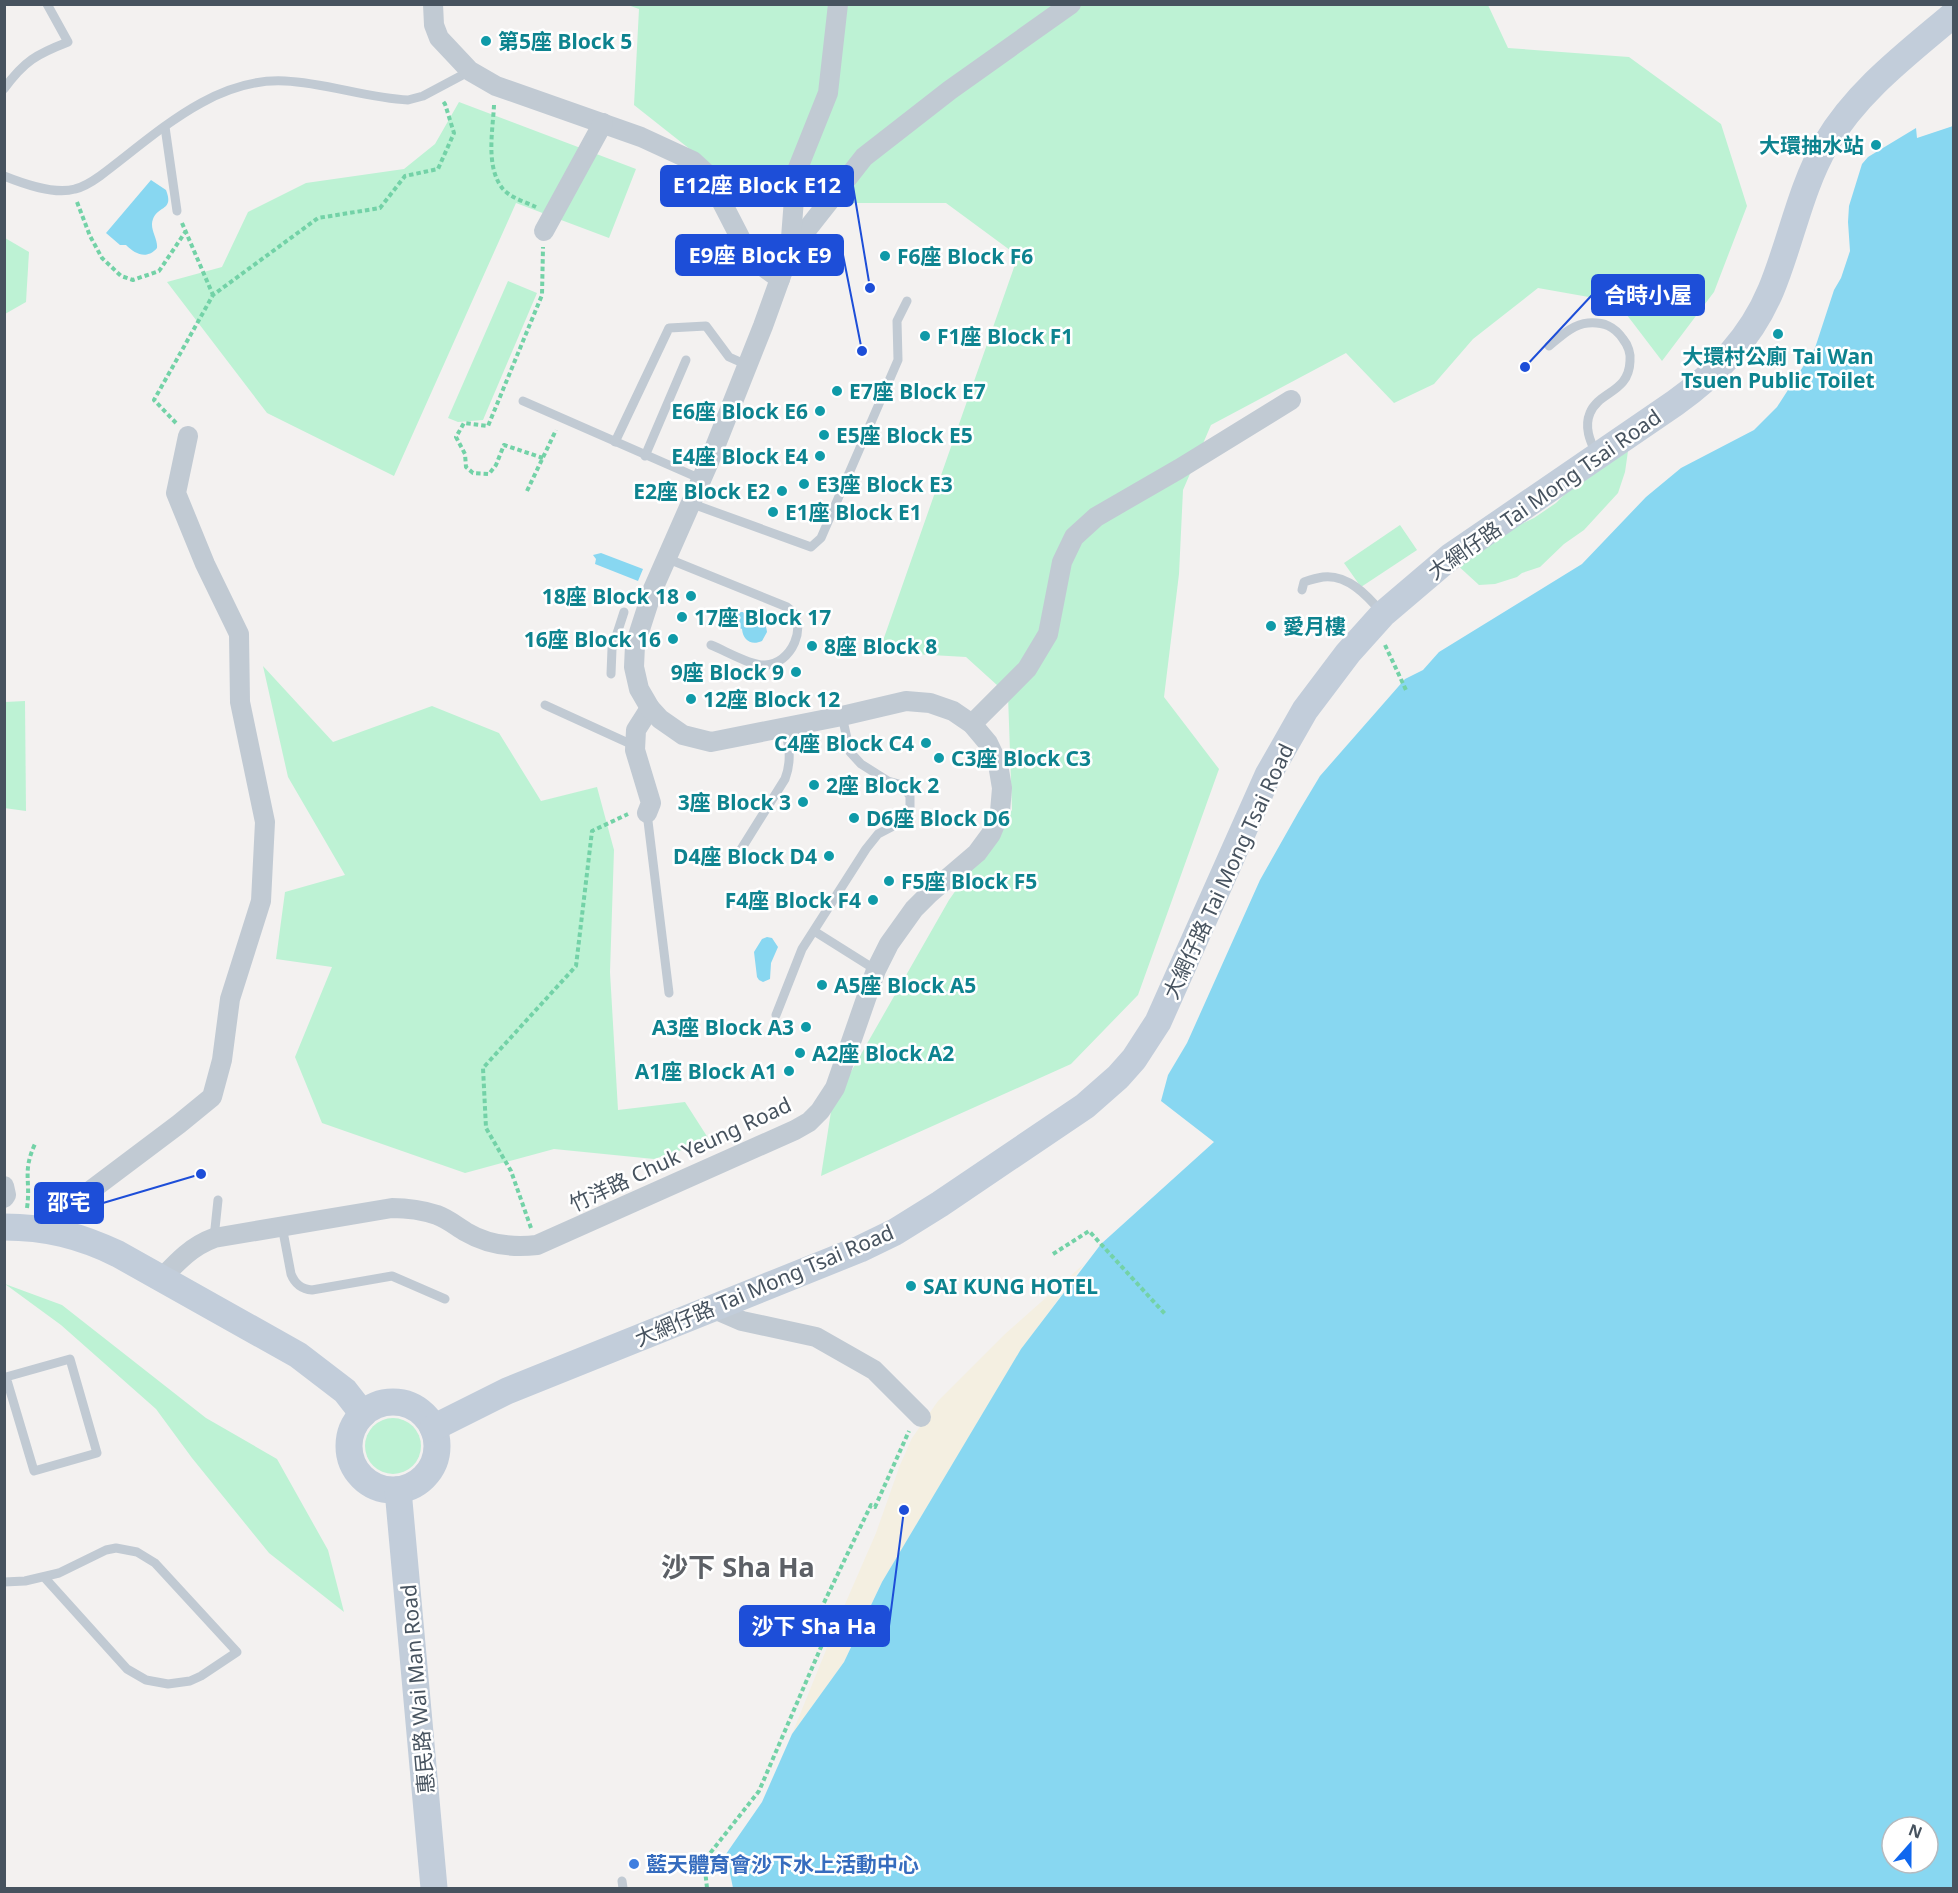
<svg xmlns="http://www.w3.org/2000/svg" width="1958" height="1893" font-family="'Noto Sans','Noto Sans TC',sans-serif">
	<style>
		.green { fill: #bdf2d4 }
		.sand { fill: #f4efe1 }
		.water { fill: #88d7f1; fill-rule: evenodd }
		.lines { fill: none; stroke-linecap: round; stroke-linejoin: round }
		.path { stroke: #73d2a7; stroke-width: 4; stroke-dasharray: 4.5 3; stroke-linecap: butt }
		.lane { stroke: #c1cad3; stroke-width: 9 }
		.street { stroke: #c1cad3; stroke-width: 20 }
		.secondary { stroke: #c2cdda; stroke-width: 27 }
		.culture-dot { fill: #0f9aa8; stroke: #fff; stroke-width: 2 }
		.shop-dot { fill: #3f7fe0; stroke: #fff; stroke-width: 2 }
		.labels { text-anchor: middle; dominant-baseline: central; stroke-width: 5; stroke-linejoin: round; paint-order: stroke }
		.culture-label { font-size: 21px; font-weight: bold; fill: #0d838f; stroke: #fff; text-anchor: start }
		.street-label { font-size: 21px; fill: #47535f; stroke: #fff }
		.shop-label { font-size: 21px; font-weight: bold; fill: #366cbe; stroke: #fff; text-anchor: start }
		.district-label { font-size: 27px; font-weight: bold; fill: #5c6066; stroke: #fff }
		.leader { fill: none; stroke: #1d4ed8; stroke-width: 2 }
		.callout-dot { fill: #1d4ed8; stroke: #fff; stroke-width: 2 }
		.callout { fill: #1d4ed8; stroke: #1d4ed8; stroke-width: 2 }
		.callout-label { font-size: 22px; text-anchor: middle; font-weight: bold; fill: #fff }
	</style>
	<rect width="100%" height="100%" fill="#f3f1f0"/>
	<g class="green">
		<polygon points="628,5 1488,5 1508,48 1629,57 1721,124 1747,206 1714,292 1662,361 1617,302 1538,288 1473,339 1434,384 1394,403 1346,353 1211,425 1183,490 1179,574 1164,697 1219,769 1138,995 1071,1064 821,1176 832,1105 949,900 1012,810 1008,695 966,657 879,652 1018,256 946,203 848,203 813,197 758,203 634,105 639,9"/>
		<polygon points="459,102 636,169 609,238 516,203 394,476 267,413 167,282 222,267 248,212 306,183 404,169 435,144"/>
		<polygon points="5,238 29,252 26,302 5,314"/>
		<polygon points="508,281 537,293 483,420 458,422 448,418"/>
		<polygon points="1628,451 1625,472 1618,493 1584,530 1564,544 1540,567 1522,573 1517,577 1495,584 1479,585 1455,563 1480,543 1534,518 1556,503 1585,474"/>
		<polygon points="1400,525 1417,550 1361,587 1344,563"/>
		<polygon points="263,666 333,742 432,706 499,733 541,801 597,787 614,850 610,972 618,1110 685,1102 710,1141 654,1159 554,1149 465,1173 322,1123 295,1057 332,967 276,959 285,892 345,875 288,777"/>
		<polygon points="25,701 26,811 4,808 5,702"/>
		<polygon points="5,1284 62,1305 206,1418 277,1459 328,1550 344,1612 269,1553 192,1458 156,1409 61,1325"/>
		<circle cx="393" cy="1446" r="28"/>
	</g>
	<polygon class="sand" points="1084,1264 1021,1350 882,1582 844,1662 792,1734 839,1618 876,1533 900,1465 912,1438 938,1401 1005,1334"/>
	<g class="water">
		<path d="M1953,120V1888H733L726,1854L762,1802L792,1734L844,1662L882,1582L1021,1349L1101,1244L1214,1142L1161,1101L1168,1075L1187,1043L1260,880L1299,811L1320,776L1405,679L1423,670L1439,652L1582,564L1646,497L1681,468L1754,430L1777,407L1815,348L1834,290L1841,278L1850,251L1848,222L1849,206L1862,164L1868,157L1916,128L1917,138L1953,126ZM1892,1827H1928V1863H1892Z"/>
		<path d="M151,180L166,190C174,211 159,205 153,219C149,229 158,238 157,248C147,260 135,254 126,245H120L106,233Z"/>
		<polygon points="601,553 643,569 638,581 595,564 596,559 593,555"/>
		<path d="M739,612H743L748,618C758,617 766,621 767,632L762,641C751,646 743,640 742,629L733,625L732,620L733,616Z"/>
		<polygon points="767,937 772,938 778,947 771,963 770,979 763,982 759,980 757,977 754,952 762,939"/>
	</g>
	<g class="lines">
		<g class="path">
			<path d="M494,105C493,130 485,167 503,189C511,198 525,202 536,207"/>
			<polyline points="77,202 90,236 102,258 121,276 133,280 159,271 186,231"/>
			<polyline points="182,223 213,295"/>
			<polyline points="176,423 154,400 213,295 318,218 380,208 405,176 438,169 454,133 445,104 442,100"/>
			<polyline points="543,458 504,445 496,465 489,474 473,473 466,467 465,454 456,437 464,423 488,426 542,295 543,247"/>
			<polyline points="527,491 556,430"/>
			<polyline points="1385,645 1406,690"/>
			<path d="M27,1208C31,1180 22,1172 35,1144"/>
			<polyline points="531,1228 511,1171 486,1128 483,1068 576,966 592,831 628,814"/>
			<polyline points="1053,1254 1089,1231 1166,1315"/>
			<polyline points="707,1888 704,1861 759,1791 834,1617 820,1611 871,1505 875,1507 909,1431"/>
		</g>
		<g class="lane">
			<path d="M4,89C24,61 37,54 68,42L47,4"/>
			<polyline points="165,127 177,211"/>
			<path d="M4,176C24,184 54,195 75,189C84,187 93,181 100,176C154,136 213,77 285,81C327,83 367,98 408,100L423,96L470,71"/>
			<path d="M1549,346C1560,337 1573,324 1588,323C1604,322 1614,326 1623,339C1628,345 1631,354 1630,361C1629,393 1599,391 1590,413C1584,427 1590,441 1596,453"/>
			<polyline points="523,401 701,479"/>
			<polyline points="615,442 669,328 706,326 729,357 747,365"/>
			<polyline points="645,456 686,360"/>
			<polyline points="690,503 811,547 821,538 898,360 897,321 907,301"/>
			<path d="M666,558L787,607C811,623 791,666 764,665C749,665 726,651 711,645"/>
			<path d="M1302,590L1304,582C1310,580 1316,578 1323,577C1347,574 1367,595 1381,612"/>
			<polyline points="611,674 612,649 624,612"/>
			<polyline points="545,705 635,746"/>
			<polyline points="647,813 669,993"/>
			<path d="M740,851L785,779C792,761 789,746 785,728"/>
			<polyline points="814,931 876,970"/>
			<polyline points="776,1015 802,949 866,849 878,834 901,822 906,817 910,811 910,796 902,785 888,781 861,764 850,752 842,716"/>
			<path d="M282,1226L291,1274C295,1284 301,1289 312,1290L392,1276L445,1299"/>
			<polyline points="214,1238 218,1200"/>
			<polyline points="4,1377 6,1377 70,1359 97,1453 34,1471 6,1377"/>
			<polyline points="4,1582 25,1581 59,1573 106,1550 116,1548 137,1552 155,1563 237,1652 201,1676 190,1681 168,1684 146,1680 127,1669 44,1577"/>
			<polyline points="622,1881 623,1888"/>
		</g>
		<g class="street">
			<polyline points="433,4 434,25 439,38 470,71 496,86 641,137 693,161 705,172 712,183 747,251 758,263 780,279"/>
			<polyline points="544,231 603,123"/>
			<polyline points="790,251 864,157 950,90 1071,4"/>
			<polyline points="972,724 1027,669 1048,634 1062,562 1074,537 1096,517 1179,469 1291,400"/>
			<polyline points="647,813 651,803 635,750 636,730 650,708"/>
			<polyline points="4,1186 6,1195 4,1198"/>
			<polyline points="50,1230 74,1203 179,1124 212,1097 222,1060 230,999 261,901 265,822 240,702 239,634 205,564 176,493 188,436"/>
			<path d="M162,1278C178,1261 192,1246 214,1238L392,1208C407,1208 422,1210 437,1215C448,1219 456,1226 466,1232C488,1245 511,1248 537,1245L795,1130L809,1122L820,1111L835,1088L876,970L889,944L914,909L929,894L977,853L991,834L1000,812L1002,788L998,764L988,743L972,724L953,711L930,703L906,701L842,716L711,742L683,735L660,719L650,708L639,689L634,667L635,645L653,589L709,462L763,326L790,251L796,173L828,93L838,4"/>
			<polyline points="712,1308 742,1321 816,1337 874,1370 921,1417"/>
		</g>
		<g class="secondary">
			<path d="M4,1227C46,1227 81,1236 118,1254L298,1355L345,1391L363,1414"/>
			<circle cx="393" cy="1446" r="44"/>
			<path d="M433,1428L507,1391L860,1249L895,1232L940,1204L1085,1106L1118,1077L1134,1059L1158,1022L1268,775L1305,710L1348,653L1383,614L1450,557L1675,403C1717,373 1751,338 1771,290C1791,242 1800,189 1826,144C1857,91 1908,53 1954,14"/>
			<polyline points="398,1490 434,1888"/>
		</g>
	</g>
	<g class="culture-dot">
		<circle cx="486" cy="41" r="6"/>
		<circle cx="1876" cy="145" r="6"/>
		<circle cx="885" cy="256" r="6"/>
		<circle cx="1778" cy="334" r="6"/>
		<circle cx="925" cy="336" r="6"/>
		<circle cx="837" cy="391" r="6"/>
		<circle cx="820" cy="411" r="6"/>
		<circle cx="824" cy="435" r="6"/>
		<circle cx="820" cy="456" r="6"/>
		<circle cx="804" cy="484" r="6"/>
		<circle cx="782" cy="491" r="6"/>
		<circle cx="773" cy="512" r="6"/>
		<circle cx="691" cy="596" r="6"/>
		<circle cx="682" cy="617" r="6"/>
		<circle cx="1271" cy="626" r="6"/>
		<circle cx="673" cy="639" r="6"/>
		<circle cx="812" cy="646" r="6"/>
		<circle cx="796" cy="672" r="6"/>
		<circle cx="691" cy="699" r="6"/>
		<circle cx="926" cy="743" r="6"/>
		<circle cx="939" cy="758" r="6"/>
		<circle cx="814" cy="785" r="6"/>
		<circle cx="803" cy="802" r="6"/>
		<circle cx="854" cy="818" r="6"/>
		<circle cx="829" cy="856" r="6"/>
		<circle cx="889" cy="881" r="6"/>
		<circle cx="873" cy="900" r="6"/>
		<circle cx="822" cy="985" r="6"/>
		<circle cx="806" cy="1027" r="6"/>
		<circle cx="800" cy="1053" r="6"/>
		<circle cx="789" cy="1071" r="6"/>
		<circle cx="911" cy="1286" r="6"/>
	</g>
	<circle class="shop-dot" cx="634" cy="1864" r="6"/>
	<g class="labels">
		<g class="culture-label">
			<text x="498" y="41">第5座 Block 5</text>
			<text x="1864" y="145" text-anchor="end">大環抽水站</text>
			<text x="897" y="256">F6座 Block F6</text>
			<text x="937" y="336">F1座 Block F1</text>
			<text x="1778" y="356" text-anchor="middle">大環村公廁 Tai Wan<tspan x="1778" dy="24">Tsuen Public Toilet</tspan></text>
			<text x="849" y="391">E7座 Block E7</text>
			<text x="808" y="411" text-anchor="end">E6座 Block E6</text>
			<text x="836" y="435">E5座 Block E5</text>
			<text x="808" y="456" text-anchor="end">E4座 Block E4</text>
			<text x="816" y="484">E3座 Block E3</text>
			<text x="770" y="491" text-anchor="end">E2座 Block E2</text>
			<text x="785" y="512">E1座 Block E1</text>
			<text x="679" y="596" text-anchor="end">18座 Block 18</text>
			<text x="694" y="617">17座 Block 17</text>
			<text x="1283" y="626">愛月樓</text>
			<text x="661" y="639" text-anchor="end">16座 Block 16</text>
			<text x="824" y="646">8座 Block 8</text>
			<text x="784" y="672" text-anchor="end">9座 Block 9</text>
			<text x="703" y="699">12座 Block 12</text>
			<text x="914" y="743" text-anchor="end">C4座 Block C4</text>
			<text x="951" y="758">C3座 Block C3</text>
			<text x="826" y="785">2座 Block 2</text>
			<text x="791" y="802" text-anchor="end">3座 Block 3</text>
			<text x="866" y="818">D6座 Block D6</text>
			<text x="817" y="856" text-anchor="end">D4座 Block D4</text>
			<text x="901" y="881">F5座 Block F5</text>
			<text x="861" y="900" text-anchor="end">F4座 Block F4</text>
			<text x="834" y="985">A5座 Block A5</text>
			<text x="794" y="1027" text-anchor="end">A3座 Block A3</text>
			<text x="812" y="1053">A2座 Block A2</text>
			<text x="777" y="1071" text-anchor="end">A1座 Block A1</text>
			<text x="923" y="1286">SAI KUNG HOTEL</text>
		</g>
		<g class="street-label">
			<text transform="translate(1544 494) rotate(-35)">大網仔路 Tai Mong Tsai Road</text>
			<text transform="translate(1228 871) rotate(-65)">大網仔路 Tai Mong Tsai Road</text>
			<text transform="translate(680 1154) rotate(-25)">竹洋路 Chuk Yeung Road</text>
			<text transform="translate(764 1285) rotate(-23)">大網仔路 Tai Mong Tsai Road</text>
			<text transform="translate(417 1689) rotate(-95)">惠民路 Wai Man Road</text>
		</g>
		<g class="shop-label">
			<text x="646" y="1864">藍天體育會沙下水上活動中心</text>
		</g>
		<g class="district-label">
			<text x="738" y="1566">沙下 Sha Ha</text>
		</g>
	</g>
	<path class="leader" d="M870 288L853 186M862 351L843 255M1525 367L1592 295M201 1174L103 1203M904 1510L889 1626"/>
	<g class="callout-dot">
		<circle cx="870" cy="288" r="6"/>
		<circle cx="862" cy="351" r="6"/>
		<circle cx="1525" cy="367" r="6"/>
		<circle cx="201" cy="1174" r="6"/>
		<circle cx="904" cy="1510" r="6"/>
	</g>
	<g class="callout">
		<rect x="661" y="166" width="192" height="40" rx="6"/>
		<rect x="676" y="235" width="167" height="40" rx="6"/>
		<rect x="1592" y="275" width="112" height="40" rx="6"/>
		<rect x="35" y="1183" width="68" height="40" rx="6"/>
		<rect x="740" y="1606" width="149" height="40" rx="6"/>
	</g>
	<g class="callout-label">
		<text x="757" y="193">E12座 Block E12</text>
		<text x="760" y="263">E9座 Block E9</text>
		<text x="1648" y="303">合時小屋</text>
		<text x="69" y="1210">邵宅</text>
		<text x="814" y="1634">沙下 Sha Ha</text>
	</g>
	<rect width="1958" height="1893" fill="none" stroke="#47535f" stroke-width="12"/>
	<g transform="translate(1910 1845) rotate(21)"><circle r="28" fill="#ffffff" stroke="#b5babf" stroke-width="1.5"/>
	<path d="M0-4.5L10 22L0 15L-10 22Z" fill="#0f67ef"/>
	<text y="-9" font-size="16" font-weight="bold" text-anchor="middle" fill="#47535f">N</text>
	</g>
</svg>
